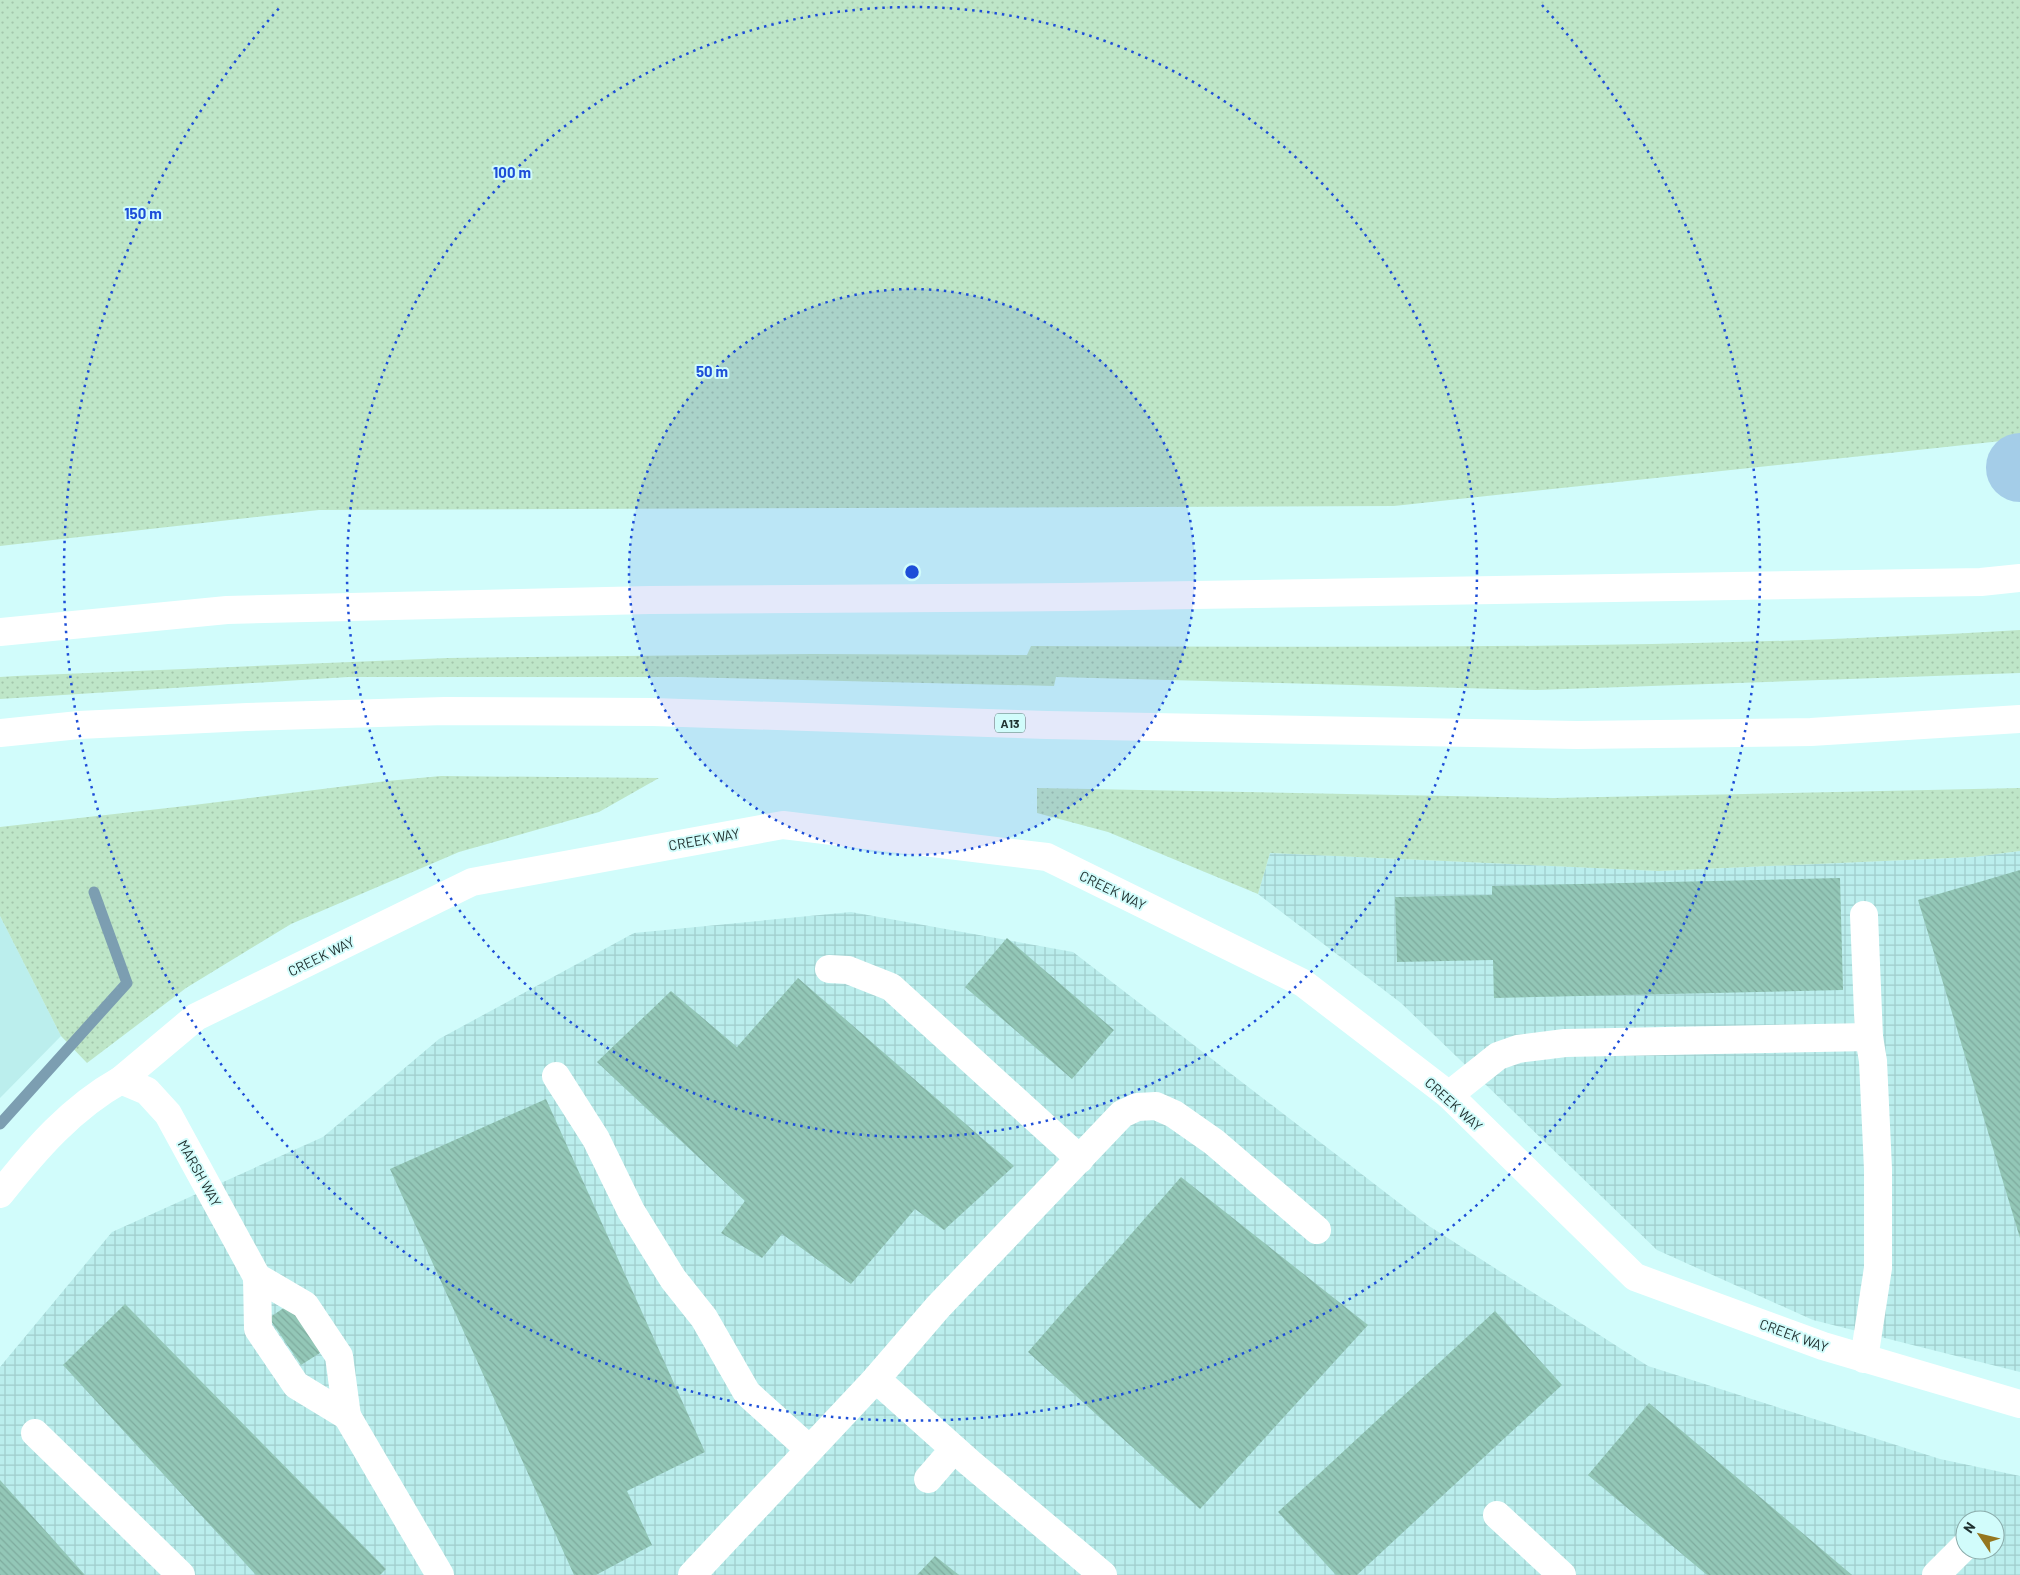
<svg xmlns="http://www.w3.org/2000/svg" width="2020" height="1575" font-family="Barlow,sans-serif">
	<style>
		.built { fill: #bbeeed }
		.industrial { fill: url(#industrial-grid); fill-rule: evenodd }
		.grass { fill: url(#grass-dots) }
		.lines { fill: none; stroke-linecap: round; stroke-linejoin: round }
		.stream { stroke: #7c9eb1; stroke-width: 11 }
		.river { stroke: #a4cde8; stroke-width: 68 }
		.building { fill: url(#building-back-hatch) }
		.minor { stroke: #fff; stroke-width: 28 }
		.highway { stroke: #fff; stroke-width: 28 }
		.ring { fill: none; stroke: #1d4ed8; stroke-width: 2.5; stroke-dasharray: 2.5 5 }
		.labels { text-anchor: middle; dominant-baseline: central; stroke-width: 4; stroke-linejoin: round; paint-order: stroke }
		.shield { fill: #d1fcfb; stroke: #556e6d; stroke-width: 1 }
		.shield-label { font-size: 12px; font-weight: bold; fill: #203130 }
		.street-label { font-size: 14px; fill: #203130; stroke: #d1fcfb }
		.centre { fill: #1d4ed8; stroke: #d1fcfb; stroke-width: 2.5 }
		.ring-label { font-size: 15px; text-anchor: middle; font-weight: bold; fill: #1d4ed8; stroke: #d1fcfb; stroke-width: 4; stroke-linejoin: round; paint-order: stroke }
	</style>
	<defs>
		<pattern id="industrial-grid" width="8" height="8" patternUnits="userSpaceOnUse" patternTransform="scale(1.25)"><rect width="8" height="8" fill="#bbeeed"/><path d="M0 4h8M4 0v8" fill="none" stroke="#a0cdcc"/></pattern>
		<pattern id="grass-dots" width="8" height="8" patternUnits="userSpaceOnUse" patternTransform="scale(1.25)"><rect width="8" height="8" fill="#bee6c8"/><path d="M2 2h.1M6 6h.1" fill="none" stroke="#a3c6ac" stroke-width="1.8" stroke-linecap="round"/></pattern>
		<pattern id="building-back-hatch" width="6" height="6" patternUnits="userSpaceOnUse" patternTransform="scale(1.25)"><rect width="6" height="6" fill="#93c7b7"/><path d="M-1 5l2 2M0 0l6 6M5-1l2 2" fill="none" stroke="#7eab9e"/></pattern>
	</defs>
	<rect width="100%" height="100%" fill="#d1fcfb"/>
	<polygon class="built" points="0,916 61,1036 0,1098"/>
	<g class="industrial">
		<polygon points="2020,851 2020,1372 1813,1320 1657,1250 1401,1003 1258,894 1270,853 1659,871 1973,857"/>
		<path d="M851,912L1073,952L1429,1226L1648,1366L1940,1459L2020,1476V1575H0V1367L112,1232L323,1137L439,1039L634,933ZM1965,1520H1995V1550H1965Z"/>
	</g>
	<g class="grass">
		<polygon points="0,0 2020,0 2020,439 1394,506 319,510 0,546"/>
		<path d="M2020,630V673L1537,690L1056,677L1054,686L681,677H348L0,699V677L16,676L448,658L812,654L1027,655L1031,646C1360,647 1691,650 2020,630Z"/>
		<polygon points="441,776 659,778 599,812 459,852 291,924 186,988 87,1063 61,1036 0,916 0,827 194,805 387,781"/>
		<polygon points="1037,788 1554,798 2020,788 2020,851 1973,857 1659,871 1270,853 1258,894 1108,832 1037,813"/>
	</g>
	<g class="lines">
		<polyline class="stream" points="0,1124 127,983 94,892"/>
		<polyline class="river" points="2020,467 2020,468"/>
	</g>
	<g class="building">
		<polygon points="2020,870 2020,1238 1918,900"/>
		<polygon points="1840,878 1843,990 1494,998 1493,960 1397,962 1395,897 1492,895 1492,886"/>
		<polygon points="1007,938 1114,1030 1072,1079 965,987"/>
		<polygon points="798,978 1014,1166 944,1230 915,1209 851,1284 782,1234 762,1258 721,1233 745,1201 597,1062 671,991 737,1047"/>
		<polygon points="546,1099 705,1452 627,1491 652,1545 596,1575 574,1575 390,1169"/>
		<polygon points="1181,1177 1368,1325 1200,1509 1028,1352"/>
		<polygon points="291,1303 323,1351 301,1365 269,1318"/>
		<polygon points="125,1304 386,1569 380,1575 256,1575 63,1365"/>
		<polygon points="1495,1311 1562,1385 1357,1575 1336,1575 1278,1512"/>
		<polygon points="1649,1403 1852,1575 1707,1575 1588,1475"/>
		<polygon points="0,1480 85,1575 0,1575"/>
		<polygon points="935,1556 959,1575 917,1575"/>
	</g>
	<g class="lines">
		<g class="minor">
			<polyline points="829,969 848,970 891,987 1080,1159"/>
			<polyline points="556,1076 596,1139 631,1211 673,1279 704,1318 747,1393 809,1449"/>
			<polyline points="121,1080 196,1017 472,882 783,825 1047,857 1303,983 1449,1095 1635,1277 1823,1346 2020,1404"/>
			<polyline points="1449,1095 1498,1056 1518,1049 1565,1043 1869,1037"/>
			<path d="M0,1194C35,1150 71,1108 121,1080L147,1091L168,1114L257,1277L305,1305L339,1356L347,1416"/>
			<polyline points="257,1277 258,1329 296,1385 347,1416 440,1575"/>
			<polyline points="1864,1359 1878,1268 1878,1169 1873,1061 1869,1037 1864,915"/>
			<polyline points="876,1379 970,1463 1103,1575"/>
			<polyline points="35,1433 181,1575"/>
			<polyline points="928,1479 954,1449"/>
			<polyline points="1497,1515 1562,1575"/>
			<polyline points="692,1575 876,1379 938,1307 1122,1114 1137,1107 1156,1106 1174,1114 1214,1142 1317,1230"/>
			<polyline points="1936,1575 1965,1546"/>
		</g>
		<g class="highway">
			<polyline points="0,632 227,610 650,600 1071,597 1981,582 2020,578"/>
			<polyline points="0,733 79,725 247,717 445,711 653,712 1047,725 1577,735 1811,732 2020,719"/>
		</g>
	</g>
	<circle cx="912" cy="572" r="283" fill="#1d4ed8" fill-opacity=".12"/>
	<g class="ring">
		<circle cx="912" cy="572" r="283"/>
		<circle cx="912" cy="572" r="565"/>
		<path d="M1542 5A848 848 0 1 1 282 5"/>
	</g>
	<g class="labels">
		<rect class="shield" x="995" y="713.5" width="30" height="19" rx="4"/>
		<g class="shield-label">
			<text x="1010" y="723">A13</text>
		</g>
		<g class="street-label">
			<text transform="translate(704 839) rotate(-10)">CREEK WAY</text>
			<text transform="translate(1113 890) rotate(26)">CREEK WAY</text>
			<text transform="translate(321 956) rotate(-26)">CREEK WAY</text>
			<text transform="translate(1454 1104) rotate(42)">CREEK WAY</text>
			<text transform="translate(200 1173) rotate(61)">MARSH WAY</text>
			<text transform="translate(1794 1335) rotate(20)">CREEK WAY</text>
		</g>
	</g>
	<circle cx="912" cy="572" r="8" class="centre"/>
	<g class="ring-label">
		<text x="512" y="178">100 m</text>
		<text x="143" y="219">150 m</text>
		<text x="712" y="377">50 m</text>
	</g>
	<g transform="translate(1980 1535) rotate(305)"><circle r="24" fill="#d1fcfb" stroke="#8aabaa"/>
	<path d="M0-4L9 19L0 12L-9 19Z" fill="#95761e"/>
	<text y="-8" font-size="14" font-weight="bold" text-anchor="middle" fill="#203130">N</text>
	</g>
</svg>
